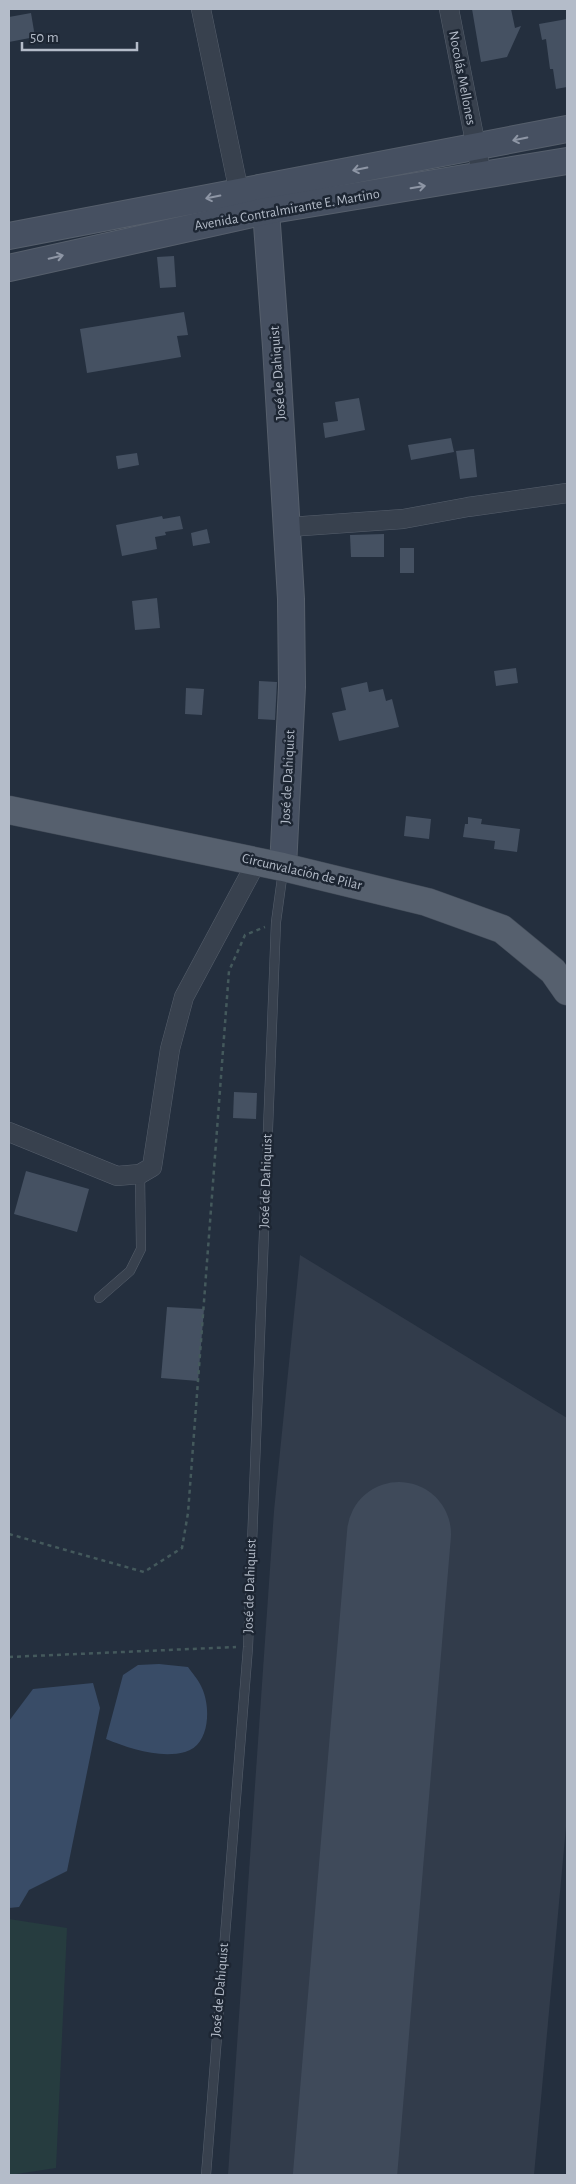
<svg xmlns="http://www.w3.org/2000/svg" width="576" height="2184" font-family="'Alegreya Sans',sans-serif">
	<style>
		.airport { fill: #323c4b }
		.green { fill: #263c3f }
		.water { fill: #394c67 }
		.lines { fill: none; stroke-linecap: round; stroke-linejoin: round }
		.runway { stroke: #3f4a5a; stroke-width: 104 }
		.building { fill: #455162 }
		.lane-casing { stroke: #565f6c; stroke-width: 10 }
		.street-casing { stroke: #565f6c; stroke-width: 20 }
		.secondary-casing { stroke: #565f6c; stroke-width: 28 }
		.primary-casing { stroke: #414a57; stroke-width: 29 }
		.path { stroke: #44595c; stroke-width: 2.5; stroke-dasharray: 4 4; stroke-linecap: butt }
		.lane { stroke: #38414e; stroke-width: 9 }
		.street { stroke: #38414e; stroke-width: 19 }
		.secondary { stroke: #465061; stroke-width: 26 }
		.primary { stroke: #56606e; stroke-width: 28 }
		.oneway { stroke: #8e96a5 }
		.labels { text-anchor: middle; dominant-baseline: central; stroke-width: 5; stroke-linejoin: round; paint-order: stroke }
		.street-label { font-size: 14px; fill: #b4bcc9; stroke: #1d2633 }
	</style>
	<rect width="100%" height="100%" fill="#242f3e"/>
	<polygon class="airport" points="300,1255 567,1418 567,1816 534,2175 228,2175 274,1511"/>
	<polygon class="green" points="9,1919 67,1928 56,2168 10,2175"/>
	<g class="water">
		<path d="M159,1664L188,1667C192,1673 198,1679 201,1686C211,1705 211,1745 185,1752C160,1759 128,1748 106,1739L123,1675L138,1665Z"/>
		<polygon points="93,1683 100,1708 67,1871 29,1890 19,1907 9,1908 9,1721 33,1689"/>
	</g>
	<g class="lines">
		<polyline class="runway" points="345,2175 399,1534"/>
	</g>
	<g class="building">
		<polygon points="472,9 511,9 515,28 521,26 507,57 481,62"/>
		<polygon points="31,13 35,37 9,42 9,17"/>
		<polygon points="567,19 567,87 556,89 553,69 550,69 546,39 542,40 539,24"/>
		<polygon points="174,256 176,287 160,288 157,257"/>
		<polygon points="184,312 188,335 177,336 181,357 87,373 80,329"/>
		<polygon points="359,398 365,430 325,438 323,423 338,421 335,402"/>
		<polygon points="451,438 454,452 411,460 408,445"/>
		<polygon points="474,449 477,477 460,479 456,451"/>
		<polygon points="137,453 139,465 118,469 116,456"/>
		<polygon points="162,516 163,519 180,516 183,529 165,532 166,535 155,537 157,549 122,556 116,525"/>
		<polygon points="207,529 210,543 193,546 191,533"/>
		<polygon points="384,534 384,557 351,557 350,535"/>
		<rect x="400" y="548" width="14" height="25"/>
		<polygon points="157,598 160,628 135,630 132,601"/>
		<polygon points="516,668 518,683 496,686 494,671"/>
		<polygon points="259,681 277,682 275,720 258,719"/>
		<polygon points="367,682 369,692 383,689 386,701 392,699 399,727 339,741 332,713 346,710 341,688"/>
		<polygon points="186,688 204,689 202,715 185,714"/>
		<polygon points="406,816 431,819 429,839 404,836"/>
		<polygon points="468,817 482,819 481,824 520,829 517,852 494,849 495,841 463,837 465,824 468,824"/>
		<polygon points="234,1092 257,1093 256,1119 233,1118"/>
		<polygon points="26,1171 89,1189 77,1232 14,1214"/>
		<polygon points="167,1307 204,1309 198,1381 161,1378"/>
	</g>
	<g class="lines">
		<defs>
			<g id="lane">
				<polyline points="99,1298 130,1271 141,1249 140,1174"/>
				<polyline points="206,2175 248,1647 276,922 283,871"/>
			</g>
			<g id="street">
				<polyline points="201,9 239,192"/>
				<polyline points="449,9 482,177"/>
				<polyline points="289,527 403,519 468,507 567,493"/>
				<polyline points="9,1132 117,1176 140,1174 152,1167 170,1049 184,997 257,861"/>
			</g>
			<g id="secondary">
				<polyline points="261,188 266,211 276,347 291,599 292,687 283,867"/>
				<polyline points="9,236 567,129"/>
				<polyline points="9,268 266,211 567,161"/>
			</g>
			<polyline id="primary" points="9,810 283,867 427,902 502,929 553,971 567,991"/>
		</defs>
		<use href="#lane" class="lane-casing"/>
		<use href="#street" class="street-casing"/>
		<use href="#secondary" class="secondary-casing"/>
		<use href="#primary" class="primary-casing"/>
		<g class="path">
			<polyline points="9,1534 144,1572 182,1548 188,1513 229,971 245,935 265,927"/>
			<polyline points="9,1657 236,1647"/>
		</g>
		<use href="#lane" class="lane"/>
		<use href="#street" class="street"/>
		<use href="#secondary" class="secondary"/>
		<use href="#primary" class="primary"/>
	</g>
	<defs><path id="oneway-shaft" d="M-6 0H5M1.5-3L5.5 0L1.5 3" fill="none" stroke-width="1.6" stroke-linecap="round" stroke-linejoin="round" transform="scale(1.25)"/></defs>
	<g class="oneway">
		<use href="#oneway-shaft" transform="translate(520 139) rotate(168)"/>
		<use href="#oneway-shaft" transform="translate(360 169) rotate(169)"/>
		<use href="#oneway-shaft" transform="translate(418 187) rotate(-9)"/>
		<use href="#oneway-shaft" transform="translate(213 197) rotate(169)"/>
		<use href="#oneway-shaft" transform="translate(56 257) rotate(-13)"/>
	</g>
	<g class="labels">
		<g class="street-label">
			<text transform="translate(462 78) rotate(79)">Nocolás Mellones</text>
			<text transform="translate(287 210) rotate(-10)">Avenida Contralmirante E. Martino</text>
			<text transform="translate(278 373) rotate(-94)">José de Dahiquist</text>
			<text transform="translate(288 777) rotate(-87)">José de Dahiquist</text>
			<text transform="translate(302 872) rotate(13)">Circunvalación de Pilar</text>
			<text transform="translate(266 1181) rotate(-88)">José de Dahiquist</text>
			<text transform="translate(250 1586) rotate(-88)">José de Dahiquist</text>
			<text transform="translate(220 1990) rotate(-85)">José de Dahiquist</text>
		</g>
	</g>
	<rect width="576" height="2184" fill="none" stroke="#b4bcc9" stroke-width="20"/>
	<path d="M22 42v8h115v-8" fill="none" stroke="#b4bcc9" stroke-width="2.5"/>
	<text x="30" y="42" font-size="15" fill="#b4bcc9" stroke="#1d2633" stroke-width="4" paint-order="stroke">50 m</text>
</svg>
